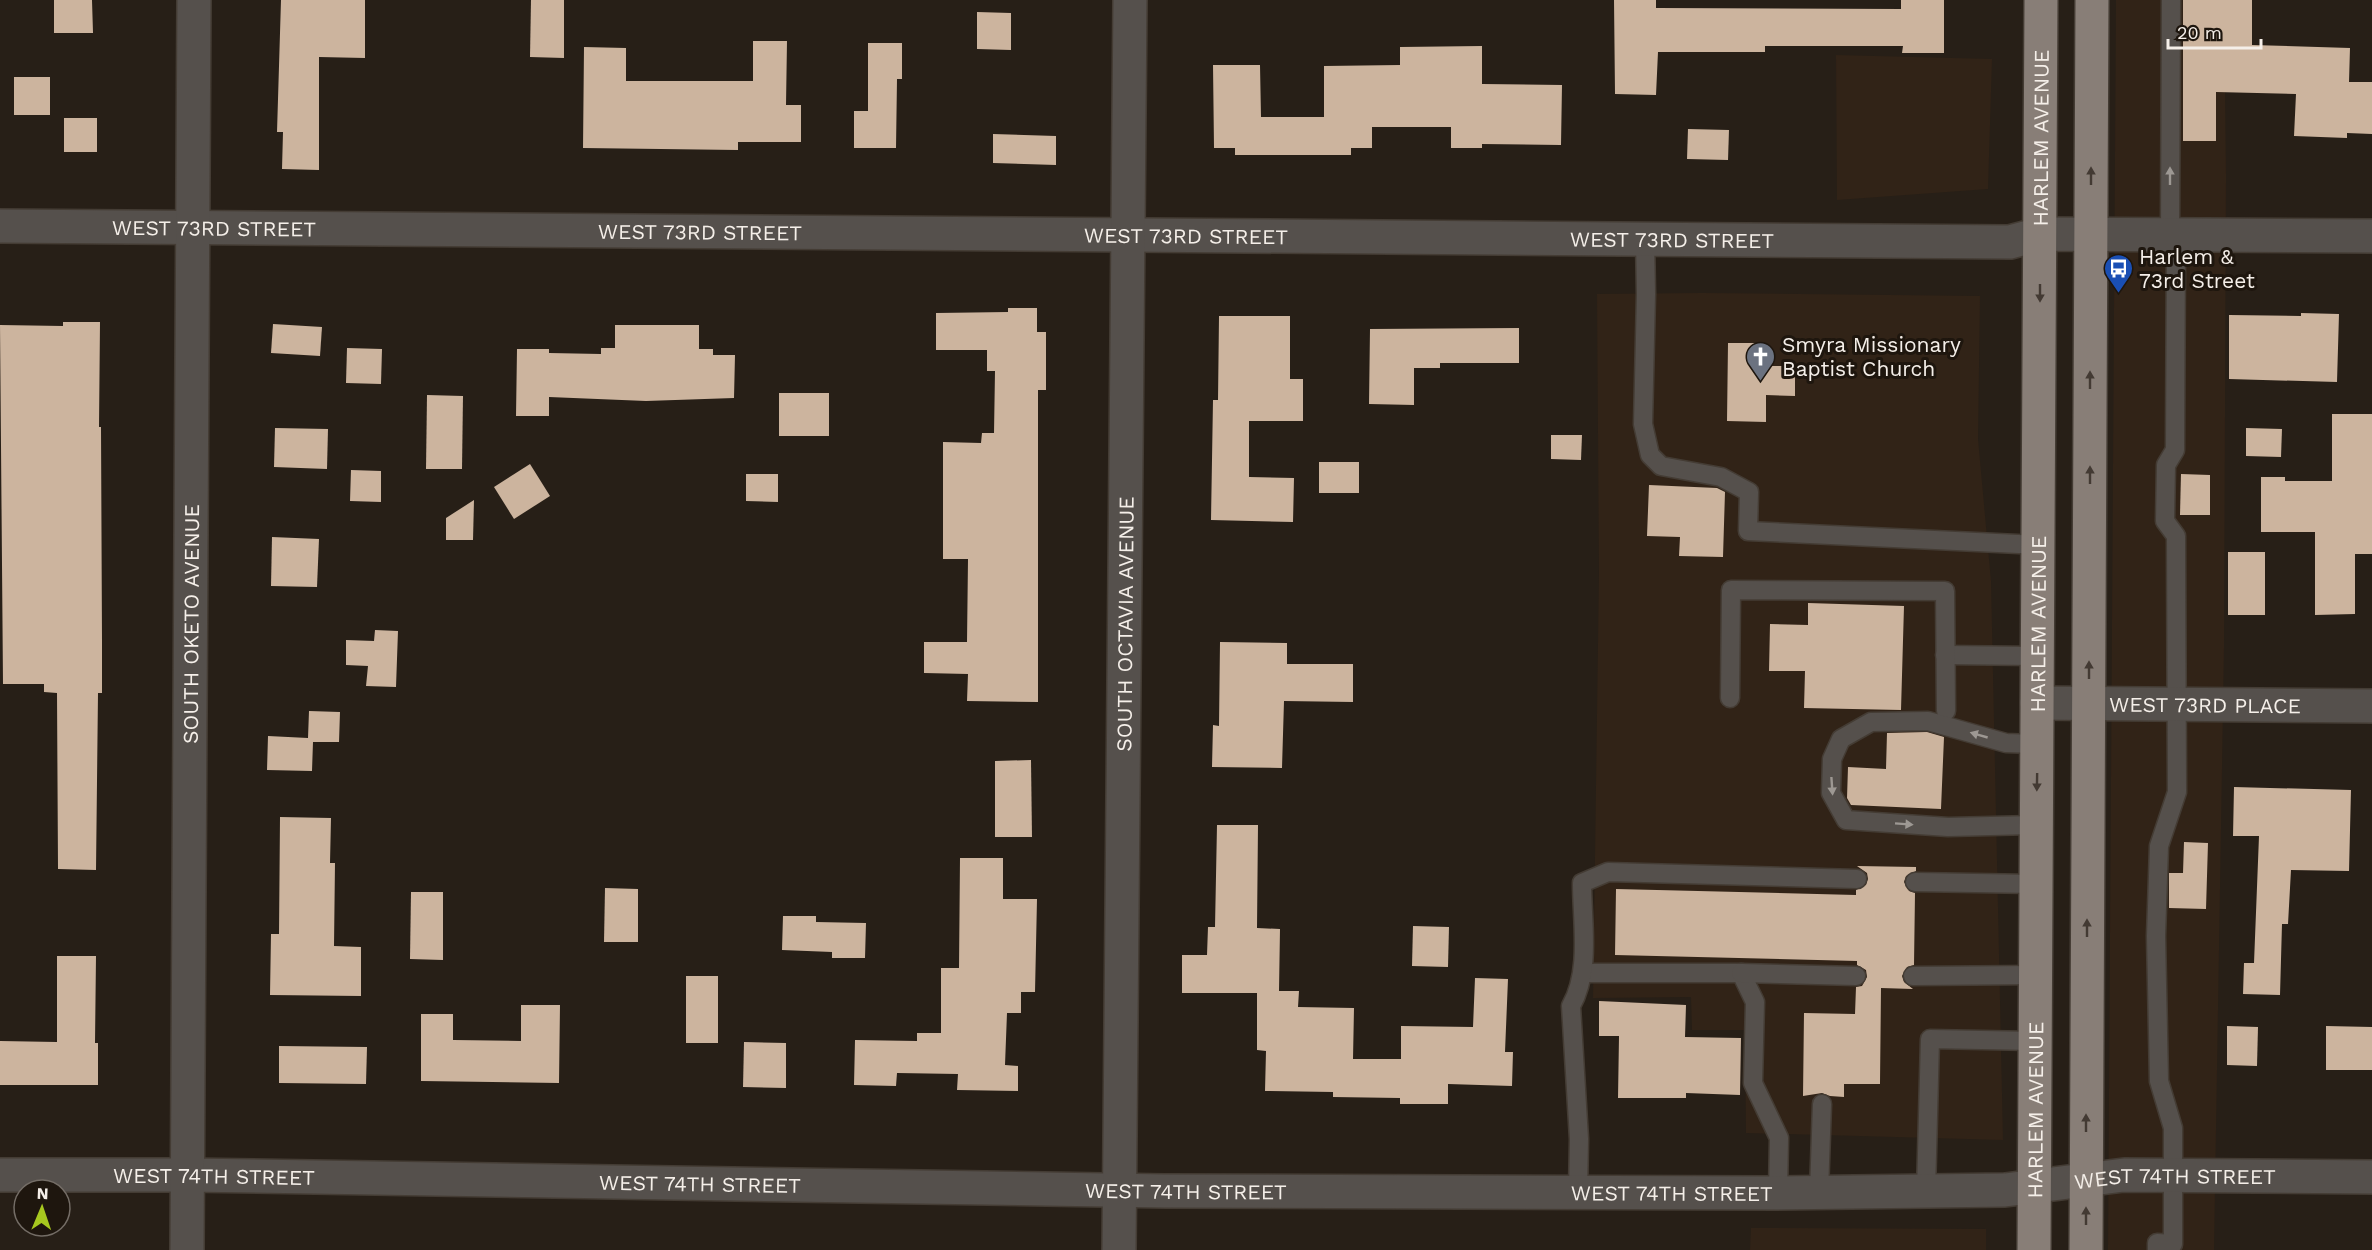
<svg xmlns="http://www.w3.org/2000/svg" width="2372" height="1250" font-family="'Work Sans',sans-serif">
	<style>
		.built { fill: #312317 }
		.building { fill: #ccb49e }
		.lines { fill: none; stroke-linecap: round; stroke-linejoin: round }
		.lane-casing { stroke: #443c34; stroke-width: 21 }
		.street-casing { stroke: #443c34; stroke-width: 36 }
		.primary-casing { stroke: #443c34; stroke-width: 36 }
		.lane { stroke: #55504c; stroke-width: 18 }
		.street { stroke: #55504c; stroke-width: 33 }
		.primary { stroke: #887e77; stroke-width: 33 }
		.oneway { fill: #433a33 }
		.oneway2 { fill: #9d9893 }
		.labels { text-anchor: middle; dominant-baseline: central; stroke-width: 6; stroke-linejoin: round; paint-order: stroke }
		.street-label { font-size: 21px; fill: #f5efe9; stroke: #1e160e }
		.poi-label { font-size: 21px; fill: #f5efe9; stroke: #1e160e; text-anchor: start }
	</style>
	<rect width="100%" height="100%" fill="#271f17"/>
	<g class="built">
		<polygon points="2116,0 2224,0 2226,176 2224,647 2214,1250 2108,1250"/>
		<polygon points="1836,55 1992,59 1988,189 1837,200"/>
		<polygon points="1702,293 1980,296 1978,439 1991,581 2003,1140 1746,1133 1745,1030 1692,1030 1691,997 1593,998 1599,573 1597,294"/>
		<polygon points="1751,1228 1986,1229 1986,1250 1750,1250"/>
	</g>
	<g class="building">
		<polygon points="54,0 92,0 93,33 54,33"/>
		<polygon points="281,0 365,0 365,58 319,57 319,170 282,169 283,132 277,132"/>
		<polygon points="531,0 564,0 564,58 530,57"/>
		<polygon points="1614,0 1656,0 1656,8 1901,9 1901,0 1944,0 1944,53 1902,53 1903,46 1765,46 1765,52 1658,52 1656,95 1615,94"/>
		<polygon points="2183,0 2252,0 2252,45 2350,48 2349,82 2372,82 2372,134 2347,133 2347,138 2294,136 2296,94 2216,92 2216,141 2183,141"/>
		<polygon points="977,12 1011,13 1011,50 977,49"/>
		<polygon points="753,41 787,41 786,105 801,105 801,142 738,142 738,150 583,148 584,47 626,48 626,81 753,81"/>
		<polygon points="868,43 902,43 902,79 897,79 896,148 854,148 854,111 868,111"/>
		<polygon points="1482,46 1482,84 1562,85 1561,145 1482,144 1482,148 1451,148 1451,127 1372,127 1372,148 1351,148 1351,155 1235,155 1235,148 1214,148 1213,65 1260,65 1261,117 1324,117 1324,66 1400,65 1400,47"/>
		<rect x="14" y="77" width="36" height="38"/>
		<rect x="64" y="118" width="33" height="34"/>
		<polygon points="1688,129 1729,130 1728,160 1687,159"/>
		<polygon points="993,134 1056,136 1056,165 993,163"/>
		<polygon points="1008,308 1037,308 1037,332 1046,332 1046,390 1038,390 1038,702 967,701 968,674 924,673 924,642 967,642 968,559 943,559 943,442 981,443 982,433 994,433 995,371 987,371 987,350 936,350 936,313 1008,312"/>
		<polygon points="2301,313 2339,314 2337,382 2229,379 2229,315 2301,316"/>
		<polygon points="1219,316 1290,316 1290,379 1303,379 1303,421 1249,421 1249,477 1294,478 1293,522 1211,520 1213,400 1218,400"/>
		<polygon points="63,322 100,322 99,427 101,427 102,639 102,693 98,693 96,870 58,869 57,693 44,692 44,684 3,684 0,325 63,326"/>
		<polygon points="273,324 322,327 320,356 271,353"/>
		<polygon points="615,325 699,325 699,349 713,349 713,355 735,355 734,398 646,401 549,397 549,416 516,416 517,349 549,349 549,353 601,354 601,348 615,348"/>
		<polygon points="1519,328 1519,363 1440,363 1440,368 1414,368 1414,405 1369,404 1370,329"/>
		<polygon points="1728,343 1765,343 1765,366 1795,366 1795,396 1766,395 1766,422 1727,421"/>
		<polygon points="347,348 382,349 381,384 346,383"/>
		<rect x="779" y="393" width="50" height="43"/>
		<polygon points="427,395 463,396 462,469 426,469"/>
		<polygon points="2332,414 2372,414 2372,554 2355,554 2355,614 2315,615 2315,532 2261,532 2261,477 2285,477 2285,481 2332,481"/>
		<polygon points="275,428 328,429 327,469 274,467"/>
		<polygon points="2246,428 2282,429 2281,457 2246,456"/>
		<polygon points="1551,435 1582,435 1581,460 1551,459"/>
		<rect x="1319" y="462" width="40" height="31"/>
		<polygon points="530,464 550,496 514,519 494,487"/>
		<polygon points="351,470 381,471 381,502 350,501"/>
		<polygon points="746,474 778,474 778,502 746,501"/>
		<polygon points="2181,474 2210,475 2210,515 2180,515"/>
		<polygon points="1649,485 1717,488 1725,492 1723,557 1679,556 1680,537 1647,536"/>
		<polygon points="474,500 473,540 446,540 446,518"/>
		<polygon points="272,537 319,539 317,587 271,586"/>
		<rect x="2228" y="552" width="37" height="63"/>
		<polygon points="1808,603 1904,606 1901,710 1804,708 1805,671 1769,671 1770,624 1808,625"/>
		<polygon points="375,630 398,631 396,687 366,686 368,666 346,665 346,640 374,641"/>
		<polygon points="1220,642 1287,643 1287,664 1353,664 1353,702 1284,701 1282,768 1212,767 1213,725 1219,726"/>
		<polygon points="309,711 340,712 339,742 313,742 312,771 267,770 268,736 308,738"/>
		<polygon points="1927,732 1944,737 1941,809 1851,805 1847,798 1848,767 1886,769 1887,733"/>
		<polygon points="1031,760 1032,837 995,837 995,761"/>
		<polygon points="2234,787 2351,790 2349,871 2291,870 2288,924 2282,924 2280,995 2243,994 2244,963 2254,963 2259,836 2233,836"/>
		<polygon points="280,817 331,818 330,863 335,863 334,946 361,947 361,996 270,995 271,934 279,934"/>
		<polygon points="1217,825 1258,825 1257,928 1280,929 1279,991 1299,991 1298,1007 1354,1008 1353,1059 1401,1059 1401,1026 1473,1027 1475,978 1508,979 1505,1052 1513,1052 1512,1086 1448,1084 1448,1104 1400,1104 1400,1098 1333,1097 1333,1092 1265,1091 1266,1051 1257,1050 1257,993 1182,993 1182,955 1207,955 1208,927 1215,927"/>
		<polygon points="2184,842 2208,843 2206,909 2169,908 2169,873 2183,873"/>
		<polygon points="960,858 1003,858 1003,899 1037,899 1035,992 1021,992 1021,1013 1007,1013 1005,1065 1018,1066 1018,1091 957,1090 958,1074 897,1073 896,1086 854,1085 855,1040 917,1041 917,1033 941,1033 941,968 959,968"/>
		<polygon points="1857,866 1916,867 1916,871 1906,876 1904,882 1909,891 1915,893 1914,965 1907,967 1902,976 1904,982 1913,989 1881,988 1880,1084 1844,1084 1844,1097 1830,1096 1822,1093 1803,1096 1804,1013 1855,1014 1856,987 1862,986 1867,977 1866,970 1857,965 1857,961 1615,955 1616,889 1856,895 1856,890 1866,885 1868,879 1867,873"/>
		<polygon points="605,888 638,889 638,942 604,942"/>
		<polygon points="411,892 443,892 443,960 410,959"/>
		<polygon points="783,916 816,916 816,922 866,923 865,958 832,958 832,952 782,950"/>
		<polygon points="1413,926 1449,927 1448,967 1412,966"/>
		<polygon points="57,956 96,956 95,1043 98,1043 98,1085 0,1085 0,1041 57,1042"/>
		<rect x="686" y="976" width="32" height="67"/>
		<polygon points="1599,1001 1686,1005 1685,1037 1741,1038 1740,1095 1686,1093 1686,1098 1618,1098 1619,1036 1599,1036"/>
		<polygon points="521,1005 560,1005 559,1083 421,1081 421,1014 453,1014 453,1040 521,1041"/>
		<polygon points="2227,1026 2258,1027 2257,1066 2227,1065"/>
		<polygon points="2326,1026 2372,1027 2372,1070 2326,1070"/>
		<polygon points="744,1042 786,1043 786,1088 743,1087"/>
		<polygon points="279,1046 367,1047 366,1084 279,1083"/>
	</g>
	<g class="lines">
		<defs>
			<g id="lane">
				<polyline points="1645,239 1646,294 1643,424 1650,455 1661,466 1721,477 1749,492 1748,531 2038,545"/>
				<polyline points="1945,655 2038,656"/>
				<polyline points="1730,698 1731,590 1945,591 1946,711"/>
				<polyline points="2036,825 1948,827 1846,820 1831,793 1832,759 1841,739 1871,722 1928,721 2006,743 2037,744"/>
				<polyline points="1915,882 2036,884"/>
				<polyline points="1583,973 1741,973 1755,1002 1753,1083 1779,1138 1778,1193"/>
				<polyline points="1741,973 1856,976"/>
				<polyline points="1913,976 2036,975"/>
				<polyline points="1926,1191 1930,1039 2035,1041"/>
				<path d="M1578,1192L1579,1139L1571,1006C1591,971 1582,922 1582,883L1608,872L1857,879"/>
				<polyline points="1819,1192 1822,1104"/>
				<polyline points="2157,1250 2157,1243 2173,1244 2173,1128 2159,1081 2156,936 2159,846 2177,792 2176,536 2165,521 2166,465 2175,450 2176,246 2170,235 2171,0"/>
			</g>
			<g id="street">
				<path id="s1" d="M0,226L2010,242L2040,234L2372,236"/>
				<path id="s2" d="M2037,703L2372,706"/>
				<path id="s3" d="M0,1175H188L1165,1191L1778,1193L2005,1190L2124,1175L2372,1177"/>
				<path id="s4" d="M187,1250L194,0"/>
				<path id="s5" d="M1119,1250L1130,0"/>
			</g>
			<g id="primary">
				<path id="s6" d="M2034,1250L2041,0"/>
				<polyline points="2086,1250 2092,0"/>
			</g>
		</defs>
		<use href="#lane" class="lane-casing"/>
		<use href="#street" class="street-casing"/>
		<use href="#primary" class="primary-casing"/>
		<use href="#lane" class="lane"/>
		<use href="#street" class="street"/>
		<use href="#primary" class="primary"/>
	</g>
	<defs><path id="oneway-solid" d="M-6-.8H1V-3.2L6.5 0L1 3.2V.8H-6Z" transform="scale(1.5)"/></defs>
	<g class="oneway">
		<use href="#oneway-solid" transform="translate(2091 176) rotate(-90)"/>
		<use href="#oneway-solid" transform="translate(2040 293) rotate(90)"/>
		<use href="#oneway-solid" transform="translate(2090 380) rotate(-90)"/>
		<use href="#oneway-solid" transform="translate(2090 475) rotate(-90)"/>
		<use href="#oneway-solid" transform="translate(2089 670) rotate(-90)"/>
		<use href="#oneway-solid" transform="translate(2037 782) rotate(91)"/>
		<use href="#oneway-solid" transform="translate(2087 928) rotate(-90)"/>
		<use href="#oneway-solid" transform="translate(2086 1123) rotate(-90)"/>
		<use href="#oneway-solid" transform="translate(2086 1216) rotate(-90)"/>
	</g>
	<g class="oneway2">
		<use href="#oneway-solid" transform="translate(2170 176) rotate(-90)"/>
		<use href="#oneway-solid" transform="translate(1979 735) rotate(-164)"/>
		<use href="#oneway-solid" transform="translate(1832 786) rotate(86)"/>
		<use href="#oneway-solid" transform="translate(1904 824) rotate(4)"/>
	</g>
	<defs>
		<symbol id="bus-pin" viewBox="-11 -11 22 30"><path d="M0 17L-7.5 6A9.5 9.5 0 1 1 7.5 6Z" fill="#1a4fb4" stroke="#1e160e"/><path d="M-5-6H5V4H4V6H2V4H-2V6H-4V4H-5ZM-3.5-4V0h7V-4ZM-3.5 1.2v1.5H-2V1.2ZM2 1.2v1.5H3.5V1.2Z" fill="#fff"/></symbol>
		<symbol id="church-pin" viewBox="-11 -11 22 30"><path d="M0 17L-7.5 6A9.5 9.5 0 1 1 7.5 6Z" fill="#6b7280" stroke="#1e160e"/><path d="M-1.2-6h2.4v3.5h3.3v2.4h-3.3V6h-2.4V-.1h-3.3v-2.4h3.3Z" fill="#fff"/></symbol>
	</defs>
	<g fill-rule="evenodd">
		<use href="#bus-pin" x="2102" y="252" width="33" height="45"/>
		<use href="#church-pin" x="1744" y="340" width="33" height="45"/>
	</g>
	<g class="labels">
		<g class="street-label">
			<text stroke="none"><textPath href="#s6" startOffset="1112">HARLEM AVENUE</textPath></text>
			<text stroke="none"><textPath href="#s1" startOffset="214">WEST 73RD STREET</textPath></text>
			<text stroke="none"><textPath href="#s1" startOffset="700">WEST 73RD STREET</textPath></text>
			<text stroke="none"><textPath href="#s1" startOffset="1186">WEST 73RD STREET</textPath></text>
			<text stroke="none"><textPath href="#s1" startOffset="1672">WEST 73RD STREET</textPath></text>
			<text stroke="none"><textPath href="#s4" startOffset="626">SOUTH OKETO AVENUE</textPath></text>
			<text stroke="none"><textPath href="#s5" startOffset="626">SOUTH OCTAVIA AVENUE</textPath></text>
			<text stroke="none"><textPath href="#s6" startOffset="626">HARLEM AVENUE</textPath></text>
			<text stroke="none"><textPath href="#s2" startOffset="168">WEST 73RD PLACE</textPath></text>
			<text stroke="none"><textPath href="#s6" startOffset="140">HARLEM AVENUE</textPath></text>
			<text stroke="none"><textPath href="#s3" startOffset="214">WEST 74TH STREET</textPath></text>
			<text stroke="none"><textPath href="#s3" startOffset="2176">WEST 74TH STREET</textPath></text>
			<text stroke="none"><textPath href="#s3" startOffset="700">WEST 74TH STREET</textPath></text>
			<text stroke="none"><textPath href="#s3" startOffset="1186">WEST 74TH STREET</textPath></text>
			<text stroke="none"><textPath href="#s3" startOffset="1672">WEST 74TH STREET</textPath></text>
		</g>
		<g class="poi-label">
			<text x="2139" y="256">Harlem &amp;<tspan x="2139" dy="24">73rd Street</tspan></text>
			<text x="1782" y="344">Smyra Missionary<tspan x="1782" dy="24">Baptist Church</tspan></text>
		</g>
	</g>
	<g transform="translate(42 1208) rotate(2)"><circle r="28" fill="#1e160e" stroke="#746d66" stroke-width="1.5"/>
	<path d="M0-4.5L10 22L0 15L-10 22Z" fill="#a7c81f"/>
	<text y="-9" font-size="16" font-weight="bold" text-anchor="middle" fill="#f5efe9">N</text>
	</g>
	<path d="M2168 39v9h93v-9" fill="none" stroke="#f5efe9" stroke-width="3"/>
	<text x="2177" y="39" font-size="18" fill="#f5efe9" stroke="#1e160e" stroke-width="4.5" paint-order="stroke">20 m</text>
</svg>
